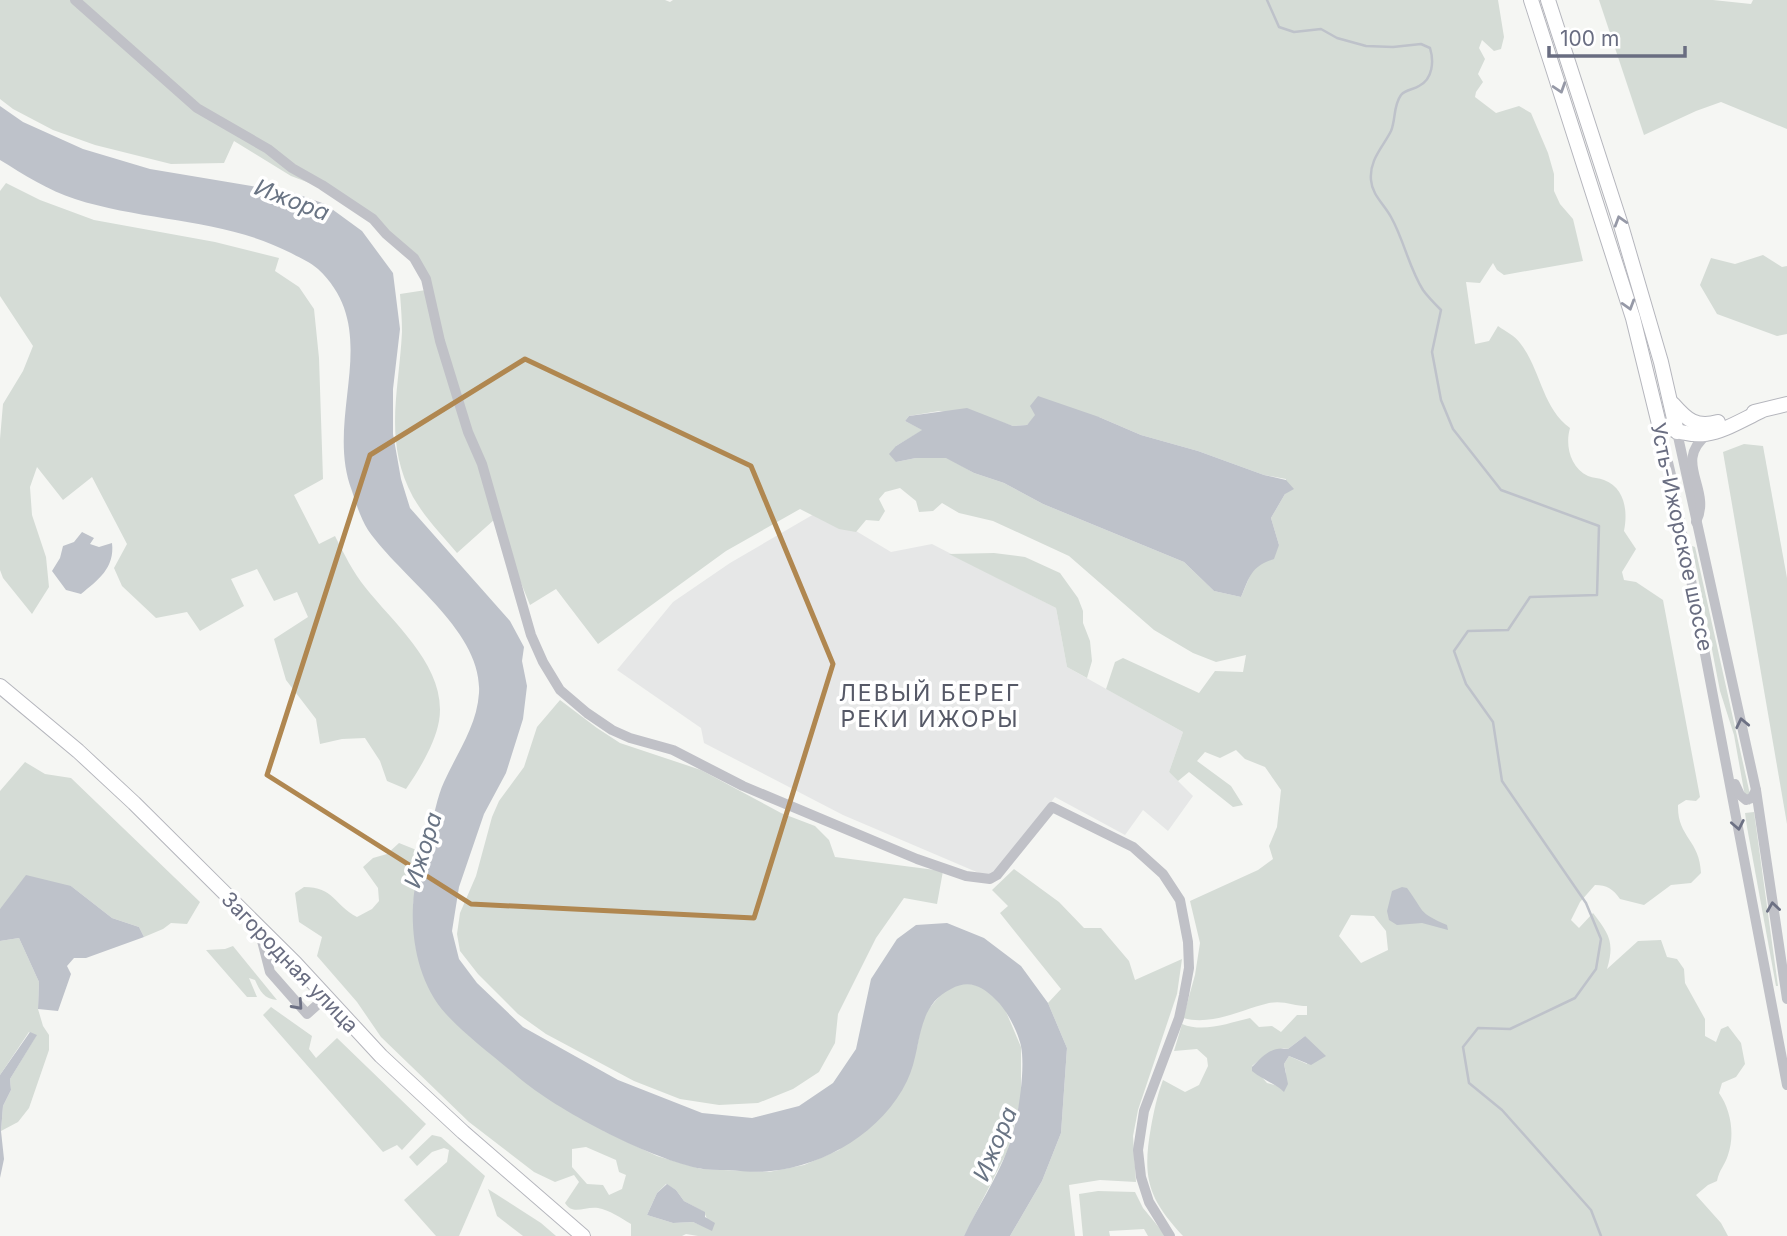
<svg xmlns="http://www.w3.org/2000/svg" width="1787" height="1236" font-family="Inter,sans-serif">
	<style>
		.built { fill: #e6e7e7 }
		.green { fill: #d5dcd6; fill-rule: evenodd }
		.water { fill: #bec2ca }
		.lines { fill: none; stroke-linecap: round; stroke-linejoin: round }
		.stream { stroke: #bec2ca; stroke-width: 2.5 }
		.secondary-casing { stroke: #b5b6bd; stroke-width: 16 }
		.street { stroke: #c0c1c7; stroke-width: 10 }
		.secondary { stroke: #fff; stroke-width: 14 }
		.oneway { stroke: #9699a7 }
		.oneway2 { stroke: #6d7184 }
		.marked { fill: none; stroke: #b08750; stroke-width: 5; stroke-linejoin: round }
		.labels { text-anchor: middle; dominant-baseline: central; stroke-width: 7; stroke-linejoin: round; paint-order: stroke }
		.street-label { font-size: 21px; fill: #696d81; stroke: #fff }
		.water-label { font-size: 23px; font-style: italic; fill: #697484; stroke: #fff }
		.neighbourhood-label { font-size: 23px; letter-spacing: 2px; fill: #565967; stroke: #fff }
	</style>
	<rect width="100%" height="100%" fill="#f5f6f3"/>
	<polygon class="built" points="821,510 891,552 932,544 1056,608 1067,667 1183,732 1169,772 1193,796 1168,831 1143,810 1125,835 1055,797 997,872 986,876 843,815 704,743 701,728 617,670 673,602 730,563"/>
	<g class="green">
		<path d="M0,0H665L670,2L673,0H1498L1504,37L1501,49L1494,51L1482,40L1479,48L1485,59L1478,74L1483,82L1476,92L1475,97L1496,113L1519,106L1531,113L1548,153L1554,174V191L1560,204L1573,219L1583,261L1504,275L1497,270L1493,263L1480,283L1466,282L1475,344L1489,341L1498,326C1505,331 1515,336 1520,343C1541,370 1542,408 1570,428C1565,445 1570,467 1588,476C1593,478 1599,478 1604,480C1625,488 1628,511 1624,531L1636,549L1622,572L1624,580L1636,582L1663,600L1700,797L1696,801L1686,800L1678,805C1677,837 1700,840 1701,873L1691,883L1671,885L1644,905L1620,899C1613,889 1607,885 1595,885L1580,902L1571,920L1579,928L1593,913C1609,934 1615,942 1607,969L1638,941L1661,940L1667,957L1677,959L1684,969L1685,983L1705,1019V1036L1716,1042L1721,1029L1728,1026L1741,1043L1745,1064L1736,1077L1722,1083L1719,1093C1731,1110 1735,1135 1728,1155C1725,1165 1719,1170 1717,1181L1708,1185L1696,1195L1721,1223L1728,1236H1183C1148,1198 1142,1178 1151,1127C1154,1111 1157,1096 1163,1080L1185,1092L1199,1085L1208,1066L1207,1058L1197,1049L1174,1051L1182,1024C1204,1033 1228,1023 1250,1018L1259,1027L1272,1026L1281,1032L1297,1015H1307V1006C1294,1006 1283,1000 1269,1003C1240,1010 1212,1026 1183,1018L1195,975L1200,943L1190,901L1258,870L1273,859L1269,846L1277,827L1281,790L1265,767L1245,759L1236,750L1220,758L1205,752L1197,761L1231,786L1243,805L1233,807L1189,772L1178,781L1169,772L1183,732L1106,689L1115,662L1123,658L1199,693L1215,671L1243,672L1246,655L1216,662L1193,653L1154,630L1069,556L993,521L959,513L942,503L933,511L919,512L916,501L900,488L885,492L879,499L885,511L879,521L866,520L856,532L839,529L800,509L726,551L598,644L556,589L530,605L495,519L457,553C442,535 425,518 413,497C383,441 399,392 402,332C402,320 401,307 400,294L426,290L414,252L336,193L291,176L234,141L224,163L171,164L95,145L53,130L13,109L0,99ZM939,411L992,419L1013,426L1027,425L1036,415L1099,417L1141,435L1198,451L1264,475L1286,479L1285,494L1271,518L1279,545L1252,571L1241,597L1214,591L1184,562L1043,504L1004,483L974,473L946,457L916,458L896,462V446L923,430L905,421L909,416ZM1351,915L1374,916L1386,931L1388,950L1361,963L1339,936ZM1305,1036L1307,1064L1289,1056L1284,1064L1286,1073L1278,1086L1267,1083L1252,1066L1263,1057L1283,1048L1288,1049Z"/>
		<polygon points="1599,0 1713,0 1751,4 1753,0 1787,0 1787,129 1721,102 1696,111 1644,135"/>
		<path d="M6,183L40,200L94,220L215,242L279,258L275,271L299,287L314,309L319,358L323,479L294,495L319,544L335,536C344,554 353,572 365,587C394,624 448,668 439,721C435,744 419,770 406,789L387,781L380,761L365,738L342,739L320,744L316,719L286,680L274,639L308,617L297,592L274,601L257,569L231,579L244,606L200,631L187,612L156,618L122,586L114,568L127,544L92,477L63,500L37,467L30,487L32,515L46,557L49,587L32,614L3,578L0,570V439L3,404L23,371L33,346L0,296V191Z"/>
		<polygon points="1763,255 1782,267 1787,266 1787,334 1777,336 1717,314 1700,285 1711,258 1735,264"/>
		<polygon points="1744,444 1763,446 1787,578 1787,824 1723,452"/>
		<polygon points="1692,546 1695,547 1751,799 1750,805 1746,802 1734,735 1720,691"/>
		<polygon points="994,553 1025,557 1060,573 1078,598 1083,611 1083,623 1090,641 1092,661 1087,678 1067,667 1056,608 949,554"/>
		<polygon points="560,700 597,728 620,743 701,770 781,813 815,826 829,840 835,857 943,871 937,904 904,898 876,938 838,1014 835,1043 819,1072 793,1089 758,1103 719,1105 680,1099 634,1081 546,1034 518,1014 478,974 460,951 457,934 460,913 476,876 492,817 499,801 524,767 537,727"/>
		<polygon points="25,762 45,774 71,778 200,902 187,924 171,923 163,929 144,937 139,927 112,918 71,886 0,909 0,791"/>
		<polygon points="1754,812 1778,986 1776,986 1747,827 1745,813"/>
		<path d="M399,843L424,853L413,904L416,949L604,1131L657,1156L701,1169L769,1172L804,1165L839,1150L917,1047L923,1016L942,993L963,982L983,987L1004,1007L1021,1047V1098L1008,1150L964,1236H698L686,1234L682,1236H631V1224C621,1218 609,1210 598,1208C585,1206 573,1216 565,1203L579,1182L574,1175L555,1182L534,1172L469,1122L381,1037L357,1002L317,956L322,937L299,922L295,893L304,887C334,887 334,905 357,917L372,909L379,901L378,888L363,867L373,858L387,854ZM586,1147L616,1160L619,1172L626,1175L622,1189L609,1195L603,1185L587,1184L572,1167V1149ZM666,1184L676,1190L684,1201L704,1212L712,1230L693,1222L673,1223L647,1215L657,1193Z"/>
		<polygon points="1014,869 1059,902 1084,928 1101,928 1129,961 1135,980 1182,959 1177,994 1138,1110 1133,1136 1136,1182 1100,1180 1069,1185 1075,1236 1010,1236 1042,1181 1061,1133 1067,1048 1048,1003 1061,989 1000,913 1008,906 992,890"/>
		<polygon points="19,938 39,982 38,1009 43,1026 49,1035 49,1050 29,1108 18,1122 1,1131 3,1106 11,1090 10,1079 36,1036 29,1032 0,1075 0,941"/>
		<path d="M233,946L277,1000C264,999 260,991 255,980L249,978L257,997H247L206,950L225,949Z"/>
		<polygon points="271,1007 312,1036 309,1049 316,1058 337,1038 426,1124 402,1150 397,1145 383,1152 263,1015"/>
		<polygon points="432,1135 441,1137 485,1176 459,1236 436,1236 404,1200 447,1162 449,1150 444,1148 432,1152 417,1166 409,1157"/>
		<polygon points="488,1189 541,1223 556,1236 523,1236 497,1216"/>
		<polygon points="1098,1191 1135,1192 1143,1208 1166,1236 1148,1236 1144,1229 1109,1231 1110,1236 1083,1236 1079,1194"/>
	</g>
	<g class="water">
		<path d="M0,106L23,122L83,149L150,169L294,193L325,204L362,231L393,273L400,329L393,389V434L401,479L410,508L510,621L524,647L522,661L527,686L523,719L506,773L484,814L459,887L452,931L459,959L477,983L523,1027L618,1080L702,1113L752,1118L799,1106L833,1083L856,1049L871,979L897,939L916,925L947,923L984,938L1021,966L1048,1003L1067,1048L1061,1133L1042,1181L1010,1236H964C977,1208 996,1180 1007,1151C1017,1128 1026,1071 1021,1046C1018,1032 1007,1010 996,1000C982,986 969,979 951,989C914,1007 923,1049 907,1081C883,1131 825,1166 771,1171C757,1173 742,1171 728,1170C718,1170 707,1170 697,1168C645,1156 558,1111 518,1077C495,1057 466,1036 446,1014C420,985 411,943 413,905C414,881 423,855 430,832C434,816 437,797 444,782C457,753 477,726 479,693C483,631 401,578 368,530C361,519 356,504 352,491C323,416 385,332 318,269C310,262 300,258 291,253C223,218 146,222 75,199C49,191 23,174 0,160Z"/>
		<path d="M1038,396L1099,417L1141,435L1198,451L1264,475L1286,480L1294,489L1285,494L1271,518L1279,545L1274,559C1251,566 1250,576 1241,597L1214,591L1184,562L1043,504L1004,483L974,473L946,458H916L896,462L889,454L896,446L922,430L905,421L909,416L967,408L1013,426L1027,425L1035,415L1030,406Z"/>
		<path d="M82,532L94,538L90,544L99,547L112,543C115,568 98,580 81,594L66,590L52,571L60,558L63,546L74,542Z"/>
		<polygon points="26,875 71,886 112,918 139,927 144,937 86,958 74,958 67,966 71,974 58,1011 38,1009 39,982 19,938 0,941 0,909"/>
		<path d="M1402,887L1407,888C1425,912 1417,912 1447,925L1448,930L1422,923L1397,925L1389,920L1387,911L1392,891Z"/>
		<polygon points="30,1032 37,1035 10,1079 11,1090 3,1106 1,1131 4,1159 0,1178 0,1075"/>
		<path d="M1305,1036L1326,1056L1311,1065L1289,1056L1284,1064L1288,1084L1284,1092C1276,1084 1263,1080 1252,1071V1067C1263,1056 1271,1046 1288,1049Z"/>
		<polygon points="667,1184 676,1190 684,1201 705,1212 705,1217 715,1223 712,1231 693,1222 673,1223 647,1215 657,1193"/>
	</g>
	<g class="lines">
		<path class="stream" d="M1267,0L1279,27L1294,32L1321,29L1337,38L1366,46L1393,47L1421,44L1430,48C1434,61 1433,79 1419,86C1413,90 1406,89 1401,95C1393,106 1396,119 1391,131C1383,147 1369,160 1371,180C1372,195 1384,204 1391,217C1404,240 1409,268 1423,290C1428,297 1435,304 1441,310L1432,352L1441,400L1453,429L1501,490L1599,526L1597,595L1530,597L1508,630L1468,631L1454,651L1466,684L1493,722L1502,781L1586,903L1601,939L1596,969L1575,998L1510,1029L1478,1028L1463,1047L1469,1083L1502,1110L1591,1210L1601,1236"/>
		<defs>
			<g id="secondary">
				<path d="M1531,0L1633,318L1659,424C1704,445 1720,431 1761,411"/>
				<polyline points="1548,0 1620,222 1661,362 1677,432"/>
				<path d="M1673,404C1687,420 1696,428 1718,422"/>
				<polyline points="1754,412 1787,404"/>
				<polyline points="0,686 78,751 134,803 295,963 381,1056 463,1132 583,1236"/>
			</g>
		</defs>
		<use href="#secondary" class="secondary-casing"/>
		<g class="street">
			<polyline points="75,0 197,108 268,149 292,168 322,185 373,219 386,234 414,258 426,279 440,341 468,432 482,464 531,635 543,662 560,690 587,713 612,730 630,738 673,750 743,786 917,859 966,876 990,879 997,875 1052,807 1133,847 1163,874 1180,900 1188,942 1189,968 1184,995 1179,1018 1144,1111 1138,1150 1141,1177 1149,1202 1170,1236"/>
			<polyline points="1659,424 1671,475 1787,1085"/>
			<polyline points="1677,432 1756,790 1787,999"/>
			<path d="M1696,522C1713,489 1671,462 1708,434"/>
			<polyline points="1735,784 1740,795 1746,800 1752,798 1756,790"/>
			<polyline points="259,929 270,972 307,1014 326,997"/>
		</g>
		<use href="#secondary" class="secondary"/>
	</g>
	<defs><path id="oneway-chevron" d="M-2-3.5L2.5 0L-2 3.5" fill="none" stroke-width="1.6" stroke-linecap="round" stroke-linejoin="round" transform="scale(1.75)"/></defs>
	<g class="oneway">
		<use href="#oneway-chevron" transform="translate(1560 88) rotate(72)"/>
		<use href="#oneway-chevron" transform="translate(1620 221) rotate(-107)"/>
		<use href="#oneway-chevron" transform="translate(1629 305) rotate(73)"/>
	</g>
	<g class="oneway2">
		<use href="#oneway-chevron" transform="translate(1742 723) rotate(-102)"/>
		<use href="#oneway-chevron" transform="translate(1738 825) rotate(79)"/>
		<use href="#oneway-chevron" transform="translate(1773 907) rotate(-98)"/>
		<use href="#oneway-chevron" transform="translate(298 1005) rotate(48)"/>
	</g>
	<path class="marked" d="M525,359L751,466L833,664L754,918L471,904L267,775L370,455Z"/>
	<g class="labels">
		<g class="street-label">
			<text transform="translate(1682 537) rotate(78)">Усть-Ижорское шоссе</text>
			<text transform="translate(290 962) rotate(46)">Загородная улица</text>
		</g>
		<g class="water-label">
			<text transform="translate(292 200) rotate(21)">Ижора</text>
			<text transform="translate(423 850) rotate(-73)">Ижора</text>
			<text transform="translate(995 1144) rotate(-67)">Ижора</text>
		</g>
		<g class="neighbourhood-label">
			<text x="930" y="693">ЛЕВЫЙ БЕРЕГ<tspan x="930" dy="26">РЕКИ ИЖОРЫ</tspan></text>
		</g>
	</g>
	<path d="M1549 46v10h136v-10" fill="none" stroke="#696d81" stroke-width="3.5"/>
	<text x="1560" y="46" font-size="21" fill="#696d81" stroke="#ffffff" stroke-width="5" paint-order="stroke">100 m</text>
</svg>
